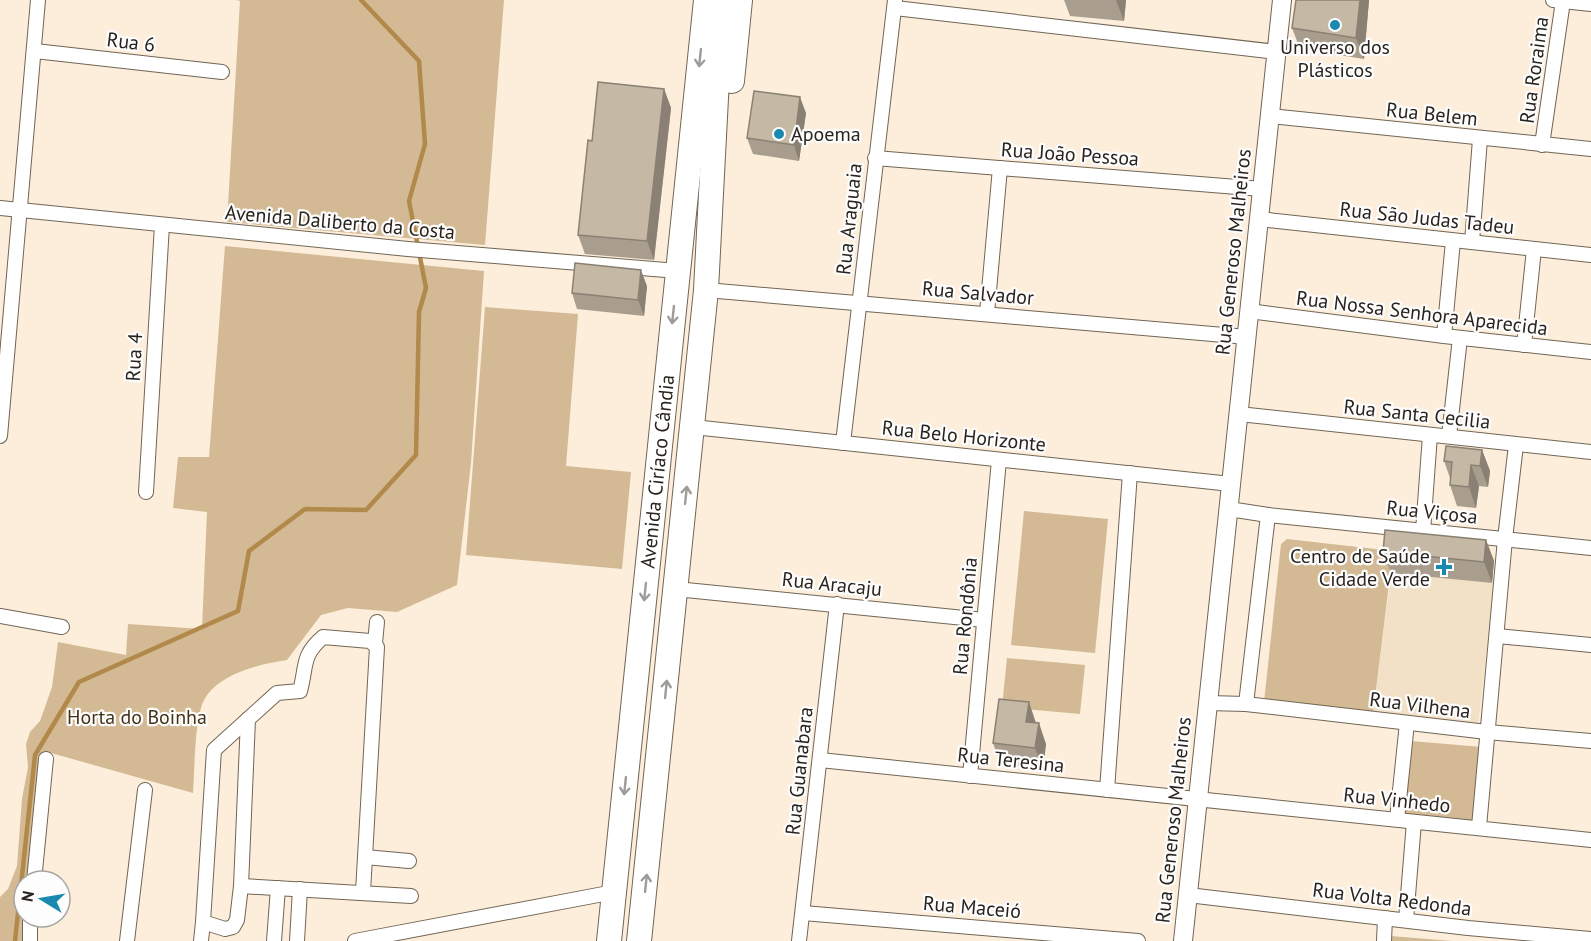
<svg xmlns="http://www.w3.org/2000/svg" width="1591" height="941" font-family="'PT Sans',sans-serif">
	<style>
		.built { fill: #f3e1c7 }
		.green { fill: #d3ba95 }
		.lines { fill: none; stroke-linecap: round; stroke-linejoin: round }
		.stream { stroke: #b1894a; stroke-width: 4.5 }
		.street-casing { stroke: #716554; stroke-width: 16 }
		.secondary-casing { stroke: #716554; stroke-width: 20 }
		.highway-casing { stroke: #716554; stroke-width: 26 }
		.street { stroke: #fff; stroke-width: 14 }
		.secondary { stroke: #fff; stroke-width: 18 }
		.highway { stroke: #fff; stroke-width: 24 }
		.wall { fill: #a99e8e }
		.shaded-wall { fill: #8a8174 }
		.building { fill: #c5b8a5; stroke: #8a8174; stroke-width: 1.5 }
		.oneway { stroke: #9e9c99 }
		.poi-dot { fill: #1989af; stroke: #fdfdfd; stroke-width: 2 }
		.labels { text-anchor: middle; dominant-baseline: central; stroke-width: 4.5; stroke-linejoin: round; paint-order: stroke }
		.street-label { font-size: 20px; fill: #28231c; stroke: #fdfdfd }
		.poi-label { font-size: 20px; fill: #28231c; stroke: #fdfdfd }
		.park-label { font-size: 20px; fill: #443216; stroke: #fdfdfd }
	</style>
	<rect width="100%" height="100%" fill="#fceeda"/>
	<polygon class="built" points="1391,573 1495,583 1478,724 1373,714"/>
	<g class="green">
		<polygon points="236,0 504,0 485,245 227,222 240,1"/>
		<path d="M225,246L484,271L471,463L457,585L397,612L348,608L321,615L287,660C259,664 210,675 201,708C194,735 195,765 193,793L44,751L37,782L28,881H24L23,941H0V897L8,889L17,866L22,799L28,767L26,744L30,732L40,721L52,687L58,642L126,655L128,624L202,629L207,512L173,508L178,457H209Z"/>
		<polygon points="485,307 578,314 566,466 631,472 622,569 466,555"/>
		<polygon points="1024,511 1108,519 1095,653 1011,645"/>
		<polygon points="1287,539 1393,551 1373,714 1264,702 1281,544"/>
		<polygon points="1007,658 1085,665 1080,714 1002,707"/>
		<polygon points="1411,741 1482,747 1474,825 1404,815"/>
		<polygon points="1391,936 1452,941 1391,941"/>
	</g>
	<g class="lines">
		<polyline class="stream" points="15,941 35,755 79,682 238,611 249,551 305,509 366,510 416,455 419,312 426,288 409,201 425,144 419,61 361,0"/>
		<defs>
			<g id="street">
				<polyline points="1553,0 1591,4"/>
				<polyline points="895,8 1277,52"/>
				<polyline points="35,51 222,72"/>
				<polyline points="1270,116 1591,149"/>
				<polyline points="1542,145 1563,1"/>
				<polyline points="875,158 1262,189"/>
				<polyline points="0,208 408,249 678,271"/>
				<polyline points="1259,219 1591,255"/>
				<polyline points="1472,242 1480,139"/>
				<polyline points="706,290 1247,337"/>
				<polyline points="1249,311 1444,336 1591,352"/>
				<polyline points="987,313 1000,168"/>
				<polyline points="1444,336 1453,241"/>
				<polyline points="1524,345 1534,249"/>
				<polyline points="1239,414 1591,452"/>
				<polyline points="693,427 1231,484"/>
				<polyline points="0,436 38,0"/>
				<polyline points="1449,436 1460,338"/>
				<polyline points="843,443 895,0"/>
				<polyline points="146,492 162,225"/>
				<polyline points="1229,509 1268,515 1246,704"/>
				<polyline points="1268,515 1591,548"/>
				<polyline points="1423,531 1430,435"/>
				<polyline points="676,589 984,620"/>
				<polyline points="0,616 62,627"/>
				<polyline points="1497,636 1591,645"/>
				<polyline points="375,643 377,622"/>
				<polyline points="1208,703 1246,704 1487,732 1591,741"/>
				<polyline points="820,760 1591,840"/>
				<polyline points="970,776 999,460"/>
				<polyline points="1107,790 1130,473"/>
				<polyline points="1397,819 1407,723"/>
				<polyline points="1479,827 1505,539 1516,445"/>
				<polyline points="365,857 409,861"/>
				<polyline points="34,881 46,759"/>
				<polyline points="241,886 248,719"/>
				<path d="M363,892L377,647L370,641L323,637C301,656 307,666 300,691L277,693L214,750L203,922L225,929L233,927L237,920L241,886L411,896"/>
				<polyline points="1188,895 1468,928 1591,939"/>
				<polyline points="803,913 1138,941"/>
				<polyline points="30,917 30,941"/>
				<polyline points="1406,920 1414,822"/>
				<polyline points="127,941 145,790"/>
				<polyline points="201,941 203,922"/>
				<polyline points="274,941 278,888"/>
				<polyline points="297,941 300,889"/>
				<polyline points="355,941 614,892"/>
				<polyline points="799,941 837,604"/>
				<polyline points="1384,941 1385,918"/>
			</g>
			<polyline id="secondary" points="1183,941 1282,0"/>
			<g id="highway">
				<polyline points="732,81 740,0"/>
				<path id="s1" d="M609,941L706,0"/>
				<polyline points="639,941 706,290 721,2"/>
			</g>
		</defs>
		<use href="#street" class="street-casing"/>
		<use href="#secondary" class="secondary-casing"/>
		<use href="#highway" class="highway-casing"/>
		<use href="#street" class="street"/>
		<use href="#secondary" class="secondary"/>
		<use href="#highway" class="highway"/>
	</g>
	<g class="wall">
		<polygon points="1064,0 1126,0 1124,21 1070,16"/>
		<polygon points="1296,0 1369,0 1364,59 1300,49 1292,28"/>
		<polygon points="664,89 671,108 654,260 585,254 578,235 592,141"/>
		<polygon points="806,113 799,161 753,154 747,138"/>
		<polygon points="647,286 644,316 577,309 572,293"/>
		<polygon points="1482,450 1490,471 1488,487 1479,486 1476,508 1457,506 1450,485 1450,478 1444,461"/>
		<polygon points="1486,540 1494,561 1492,583 1391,573 1383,552"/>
		<polygon points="1036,723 1046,744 1043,769 1000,764 993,743"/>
	</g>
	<g class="shaded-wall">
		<polygon points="1116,0 1126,0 1124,21"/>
		<polygon points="1360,0 1369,0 1364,59 1356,38"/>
		<polygon points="664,89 671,108 654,260 647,241"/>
		<polygon points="800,97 806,113 799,161 794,145"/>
		<polygon points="641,270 647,286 644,316 638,300"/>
		<polygon points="1482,450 1490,471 1488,487 1480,466"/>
		<polygon points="1471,465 1479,486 1476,508 1469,487"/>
		<polygon points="1486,540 1494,561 1492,583 1484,562"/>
		<polygon points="1029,702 1036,723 1026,722"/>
		<polygon points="1039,723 1046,744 1043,769 1035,748"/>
	</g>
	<g class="building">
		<polygon points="1296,0 1360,0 1356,38 1292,28"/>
		<polygon points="598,82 664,89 647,241 578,235 588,140 592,141"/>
		<polygon points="754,91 800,97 794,145 747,138"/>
		<polygon points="575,263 641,270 638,300 572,293"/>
		<polygon points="1446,446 1482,450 1480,466 1471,465 1469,487 1450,485 1452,462 1444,461"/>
		<polygon points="1385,530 1486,540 1484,562 1383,552"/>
		<polygon points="999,699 1029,702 1026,722 1039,723 1035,748 993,743"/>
	</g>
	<defs><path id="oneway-shaft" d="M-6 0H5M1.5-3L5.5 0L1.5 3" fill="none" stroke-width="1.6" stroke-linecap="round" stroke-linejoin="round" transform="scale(1.5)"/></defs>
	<g class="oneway">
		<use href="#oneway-shaft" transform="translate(700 58) rotate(96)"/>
		<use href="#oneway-shaft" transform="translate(673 315) rotate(96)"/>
		<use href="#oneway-shaft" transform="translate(686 495) rotate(-84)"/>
		<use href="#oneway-shaft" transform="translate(645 592) rotate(96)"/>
		<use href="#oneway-shaft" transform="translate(666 689) rotate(-84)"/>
		<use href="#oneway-shaft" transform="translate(625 786) rotate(96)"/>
		<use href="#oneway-shaft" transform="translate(646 883) rotate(-84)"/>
	</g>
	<g class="poi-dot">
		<circle cx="1335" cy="25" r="6"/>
		<circle cx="779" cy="134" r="6"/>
		<path d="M1441 558h6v6h6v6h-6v6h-6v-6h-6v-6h6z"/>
	</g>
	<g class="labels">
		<g class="street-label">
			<text transform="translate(131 42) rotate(7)">Rua 6</text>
			<text transform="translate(1534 70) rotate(-82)">Rua Roraima</text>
			<text transform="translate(1432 114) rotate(6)">Rua Belem</text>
			<text transform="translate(1070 154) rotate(4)">Rua João Pessoa</text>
			<text transform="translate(1427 218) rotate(6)">Rua São Judas Tadeu</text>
			<text transform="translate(849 219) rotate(-84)">Rua Araguaia</text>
			<text transform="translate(340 222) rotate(5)">Avenida Daliberto da Costa</text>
			<text transform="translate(1233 252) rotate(-84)">Rua Generoso Malheiros</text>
			<text transform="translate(978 293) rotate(5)">Rua Salvador</text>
			<text transform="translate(1422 313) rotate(7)">Rua Nossa Senhora Aparecida</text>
			<text transform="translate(134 357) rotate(-87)">Rua 4</text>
			<text transform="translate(1417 414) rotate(6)">Rua Santa Cecilia</text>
			<text transform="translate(964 436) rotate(6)">Rua Belo Horizonte</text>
			<text stroke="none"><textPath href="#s1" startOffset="472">Avenida Ciríaco Cândia</textPath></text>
			<text transform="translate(1432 512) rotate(6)">Rua Viçosa</text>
			<text transform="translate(832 584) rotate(6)">Rua Aracaju</text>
			<text transform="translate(965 616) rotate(-85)">Rua Rondônia</text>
			<text transform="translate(1420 705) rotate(7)">Rua Vilhena</text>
			<text transform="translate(1011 760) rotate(6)">Rua Teresina</text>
			<text transform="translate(799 771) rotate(-84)">Rua Guanabara</text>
			<text transform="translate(1397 800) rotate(6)">Rua Vinhedo</text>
			<text transform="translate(1173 820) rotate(-84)">Rua Generoso Malheiros</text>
			<text transform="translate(1392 899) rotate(7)">Rua Volta Redonda</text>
			<text transform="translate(972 907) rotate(5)">Rua Maceió</text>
		</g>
		<g class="poi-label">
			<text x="1335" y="47">Universo dos<tspan x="1335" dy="23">Plásticos</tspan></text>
			<text x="791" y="134" text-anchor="start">Apoema</text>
			<text x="1430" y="556" text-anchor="end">Centro de Saúde<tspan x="1430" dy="23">Cidade Verde</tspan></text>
		</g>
		<g class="park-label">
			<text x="137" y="717">Horta do Boinha</text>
		</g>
	</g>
	<g transform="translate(42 899) rotate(281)"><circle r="28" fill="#fdfdfd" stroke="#a8a6a3" stroke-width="1.5"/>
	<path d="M0-4.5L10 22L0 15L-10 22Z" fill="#1989af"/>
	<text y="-9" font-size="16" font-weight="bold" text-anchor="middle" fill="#28231c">N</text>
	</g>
</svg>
